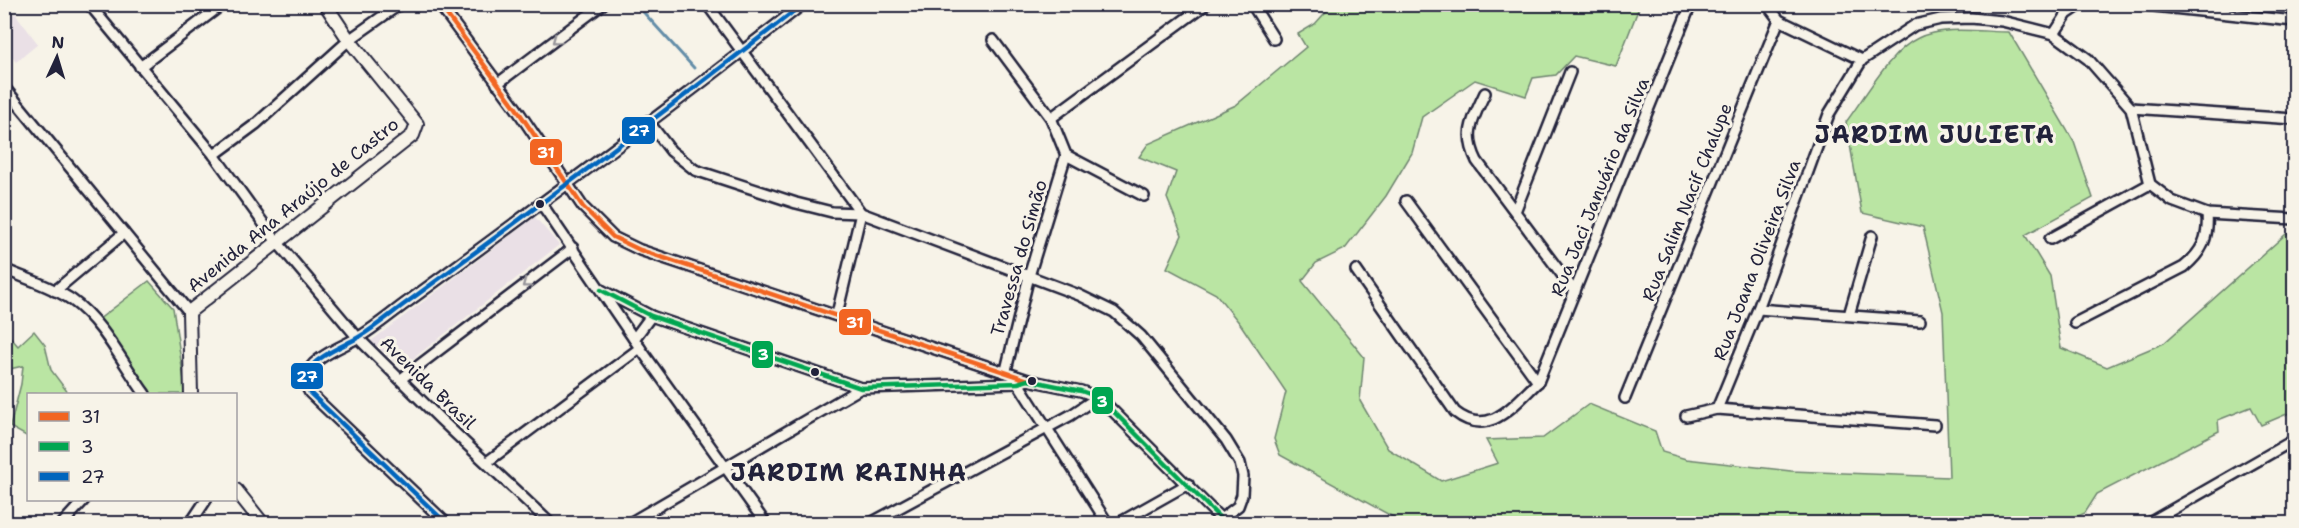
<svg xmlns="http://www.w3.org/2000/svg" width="2299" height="528" font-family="'Shantell Sans',sans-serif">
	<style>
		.built { fill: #eae0e6 }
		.green { fill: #bae5a3; stroke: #6e846f; stroke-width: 1.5 }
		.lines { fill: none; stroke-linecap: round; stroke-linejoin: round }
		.stream { stroke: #638da8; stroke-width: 3 }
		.minor-casing { stroke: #22223b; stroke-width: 14 }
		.tertiary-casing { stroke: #22223b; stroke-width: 16 }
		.minor { stroke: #f7f3e8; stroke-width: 9 }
		.tertiary { stroke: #f7f3e8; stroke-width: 12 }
		.bus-1-casing { stroke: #f7f3e8; stroke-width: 9 }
		.bus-2-casing { stroke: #f7f3e8; stroke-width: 9 }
		.bus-3-casing { stroke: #f7f3e8; stroke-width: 9 }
		.bus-1 { stroke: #f26522; stroke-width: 4.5 }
		.bus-2 { stroke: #00a651; stroke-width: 4.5 }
		.bus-3 { stroke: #0065bd; stroke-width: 4.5 }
		.oneway { stroke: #97959a }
		.bus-dot { fill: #22223b; stroke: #f7f3e8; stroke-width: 2 }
		.labels { text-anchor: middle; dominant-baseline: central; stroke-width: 6; stroke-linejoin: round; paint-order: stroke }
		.street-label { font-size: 18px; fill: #22223b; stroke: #f7f3e8 }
		.district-label { font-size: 24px; font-weight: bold; letter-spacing: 1.5px; fill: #22223b; stroke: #f7f3e8 }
		.line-badge { stroke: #f7f3e8; stroke-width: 2 }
		.badge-label { font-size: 16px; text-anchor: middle; font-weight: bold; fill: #fff }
	</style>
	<rect width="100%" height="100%" fill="#f7f3e8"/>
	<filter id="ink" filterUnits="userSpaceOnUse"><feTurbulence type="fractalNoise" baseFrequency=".0167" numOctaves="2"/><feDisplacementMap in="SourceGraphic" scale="12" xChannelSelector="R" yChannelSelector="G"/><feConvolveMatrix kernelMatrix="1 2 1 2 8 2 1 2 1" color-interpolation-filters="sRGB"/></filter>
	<g filter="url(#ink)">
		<g class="built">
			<polygon points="15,13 38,44 16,62 4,47 5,21"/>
			<polygon points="535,217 559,245 401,368 371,341"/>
		</g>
		<g class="green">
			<path d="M1332,5H1640L1616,66L1574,56L1556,75L1533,78L1526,96L1475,80L1422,117L1412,153L1386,196L1345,249L1316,263L1302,281L1364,357L1360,401L1388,449L1441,481L1498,463L1486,440L1543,438L1589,404L1655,431L1662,452L1686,459L1791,471L1949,477L1943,312L1923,227L1862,213L1846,122C1865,97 1890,51 1918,38C1943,25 1982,32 2009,32L2074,142L2093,198L2025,235L2050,276L2061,348L2107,367L2164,343L2286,234H2294V411L2261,425L2251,407L2218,420L2219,431L2097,494L2085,513L2063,523H1404L1280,455L1274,439L1286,392L1241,325L1216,294L1167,268L1182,235L1167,198L1176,172L1139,157L1148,144L1236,105L1306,47L1298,34L1315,24Z"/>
			<polygon points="149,281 173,308 186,394 150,394 98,320"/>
			<polygon points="5,331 18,346 34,331 45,345 51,370 69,394 28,394 28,437 10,427 21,384 23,366 5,370"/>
		</g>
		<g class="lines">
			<polyline class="stream" points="636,4 694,68"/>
			<defs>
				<g id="minor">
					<polyline points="89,4 214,155 277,242 358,338 440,419 551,524"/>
					<polyline points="439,4 516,108 583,207 613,237 640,250 1028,380"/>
					<polyline points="707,4 861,213 1079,295 1114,312 1141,336 1226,440 1240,463 1243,476 1242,495 1238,506 1222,518"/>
					<polyline points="1252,4 1274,39"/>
					<polyline points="1767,4 1779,20 1862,60"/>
					<polyline points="2135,4 2294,21"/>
					<polyline points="2054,34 2067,14 2082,4"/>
					<polyline points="993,40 1051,118 1066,155 1144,196"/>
					<polyline points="140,67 223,4"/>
					<polyline points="497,84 603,4"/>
					<polyline points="4,87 189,312"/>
					<path d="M1485,93C1473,119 1463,133 1477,161L1575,292"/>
					<polyline points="2131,108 2294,119"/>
					<polyline points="1051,118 1206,4"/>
					<polyline points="648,121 671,151 695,170 796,203 832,212 861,213"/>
					<polyline points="214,155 256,124 349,40 400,4"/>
					<polyline points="1406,201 1538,382"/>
					<polyline points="541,203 640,348 766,524"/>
					<polyline points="1516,209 1570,72"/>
					<polyline points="2050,239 2150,184"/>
					<path d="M4,269C26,279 52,286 72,300C103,322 123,364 145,394"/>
					<path d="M1356,270L1455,412C1489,439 1513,405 1538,382L1691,4"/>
					<polyline points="601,290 651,316 861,388 1018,383 1028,380 1081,391 1098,397 1108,406 1226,524"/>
					<polyline points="55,291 124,233"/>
					<polyline points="1758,309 1920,321"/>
					<polyline points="837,314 861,213"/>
					<polyline points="1849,315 1872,236"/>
					<path d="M2075,323L2184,267C2202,252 2209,238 2207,214"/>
					<polyline points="634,339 651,316"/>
					<polyline points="1006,370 1029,276 1066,155"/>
					<polyline points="401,379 573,248"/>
					<polyline points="1018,383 1108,524"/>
					<polyline points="1625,398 1779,20"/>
					<polyline points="1717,409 1758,309 1829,114 1862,60 1915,25 1941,19 1971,18 2002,21 2054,34 2088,59 2131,108 2150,184 2172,201 2207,214 2294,219"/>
					<polyline points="1686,416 1717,409 1935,425"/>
					<polyline points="487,462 640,348"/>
					<polyline points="62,524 84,500"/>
					<polyline points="190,524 206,500"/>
					<path d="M447,524L310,393C292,363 339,349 359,337C377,326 393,312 410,300C543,203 674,105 803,4"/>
					<polyline points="628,524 861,388"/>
					<polyline points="869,524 1071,415 1098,397"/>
					<polyline points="1117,524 1188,484"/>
					<polyline points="2147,524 2294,440"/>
				</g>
				<g id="tertiary">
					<polyline points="191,394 189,312 413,135 417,124 349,40 325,4"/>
					<polyline points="236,490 263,524"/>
				</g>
			</defs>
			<use href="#minor" class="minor-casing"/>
			<use href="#tertiary" class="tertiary-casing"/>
			<use href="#minor" class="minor"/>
			<use href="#tertiary" class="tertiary"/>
			<defs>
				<polyline id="bus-1" points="439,4 516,108 583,207 613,237 640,250 1028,380"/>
				<polyline id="bus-2" points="601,290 651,316 861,388 1018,383 1028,380 1081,391 1098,397 1108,406 1226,524"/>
				<path id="bus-3" d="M447,524L310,393C292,363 339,349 359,337C377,326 393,312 410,300C543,203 674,105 803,4"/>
			</defs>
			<use href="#bus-1" class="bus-1-casing"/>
			<use href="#bus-2" class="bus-2-casing"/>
			<use href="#bus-3" class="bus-3-casing"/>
			<use href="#bus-1" class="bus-1"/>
			<use href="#bus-2" class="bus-2"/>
			<use href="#bus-3" class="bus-3"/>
		</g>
		<defs><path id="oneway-chevron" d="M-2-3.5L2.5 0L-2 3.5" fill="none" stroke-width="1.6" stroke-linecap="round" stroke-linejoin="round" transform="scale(1.5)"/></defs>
		<g class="oneway">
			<use href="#oneway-chevron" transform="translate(556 40) rotate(143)"/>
			<use href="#oneway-chevron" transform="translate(526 284) rotate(143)"/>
		</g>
	</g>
	<g class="bus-dot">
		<circle cx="540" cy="204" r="5"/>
		<circle cx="815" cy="372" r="5"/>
		<circle cx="1032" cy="381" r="5"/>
	</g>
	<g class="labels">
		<g class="street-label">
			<text transform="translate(1600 187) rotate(-68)">Rua Jaci Januário da Silva</text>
			<text transform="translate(1687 202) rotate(-68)">Rua Salim Nacif Chalupe</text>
			<text transform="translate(293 205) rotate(-39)">Avenida Ana Araújo de Castro</text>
			<text transform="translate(1019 258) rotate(-74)">Travessa do Simão</text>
			<text transform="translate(1757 260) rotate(-69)">Rua Joana Oliveira Silva</text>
			<text transform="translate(428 383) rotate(44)">Avenida Brasil</text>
		</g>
		<g class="district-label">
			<text x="1935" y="135">JARDIM JULIETA</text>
			<text x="849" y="473">JARDIM RAINHA</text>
		</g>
	</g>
	<g class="line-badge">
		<rect x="621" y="116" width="35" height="29" rx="6" fill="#0065bd"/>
		<rect x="529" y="138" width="34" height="28" rx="6" fill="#f26522"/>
		<rect x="838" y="308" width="34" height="28" rx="6" fill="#f26522"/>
		<rect x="751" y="340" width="23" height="29" rx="6" fill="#00a651"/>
		<rect x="290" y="362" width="34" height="28" rx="6" fill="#0065bd"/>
		<rect x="1091" y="386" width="23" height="29" rx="6" fill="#00a651"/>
	</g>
	<g class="badge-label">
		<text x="639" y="136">27</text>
		<text x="546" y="158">31</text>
		<text x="855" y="328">31</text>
		<text x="763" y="360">3</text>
		<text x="307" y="382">27</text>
		<text x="1102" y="407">3</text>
	</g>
	<rect width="2299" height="528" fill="none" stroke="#f7f3e8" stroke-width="24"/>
	<rect x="12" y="12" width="2275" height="504" fill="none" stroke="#22223b" stroke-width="2" filter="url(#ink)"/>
	<rect x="27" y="393" width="210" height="108" fill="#f7f3e8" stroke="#a29fa3" stroke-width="1.5"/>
	<rect x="39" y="412" width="30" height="9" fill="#f26522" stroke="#a29fa3" stroke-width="1.5"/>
	<text x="81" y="423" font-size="18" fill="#22223b">31</text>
	<rect x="39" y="442" width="30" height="9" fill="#00a651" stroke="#a29fa3" stroke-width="1.5"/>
	<text x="81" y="453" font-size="18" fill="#22223b">3</text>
	<rect x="39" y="472" width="30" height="9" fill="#0065bd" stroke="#a29fa3" stroke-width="1.5"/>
	<text x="81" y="483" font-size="18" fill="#22223b">27</text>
	<g transform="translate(57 57) rotate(4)" stroke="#f7f3e8" stroke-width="4.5" paint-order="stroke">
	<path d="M0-4.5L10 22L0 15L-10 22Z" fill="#22223b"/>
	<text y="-9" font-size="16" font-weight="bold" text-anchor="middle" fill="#22223b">N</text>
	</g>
</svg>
